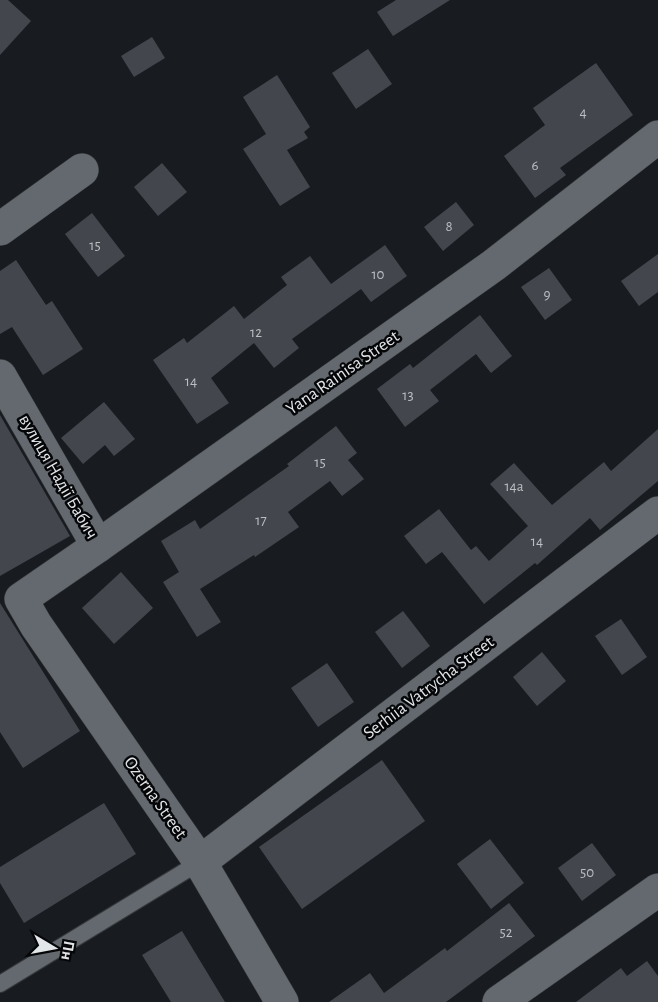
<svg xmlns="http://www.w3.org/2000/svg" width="658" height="1002" font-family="'Alegreya Sans',sans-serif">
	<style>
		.building { fill: #43474d }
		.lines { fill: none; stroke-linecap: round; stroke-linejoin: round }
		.lane-casing { stroke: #35383b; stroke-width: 18 }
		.street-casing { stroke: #35383b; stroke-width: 34 }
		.lane { stroke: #64696f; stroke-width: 16 }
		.street { stroke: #64696f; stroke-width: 33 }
		.labels { text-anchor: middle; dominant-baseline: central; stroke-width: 5; stroke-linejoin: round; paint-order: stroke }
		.number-label { font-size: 15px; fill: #bbbec2 }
		.street-label { font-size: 18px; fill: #e3e6e9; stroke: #050608 }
	</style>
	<rect width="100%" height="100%" fill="#181c21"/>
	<g class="building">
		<polygon points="0,0 8,0 31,21 0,55"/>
		<polygon points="396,0 450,0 393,36 377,12"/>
		<polygon points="152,37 165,58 134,77 121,56"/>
		<polygon points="368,49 392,84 356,109 332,73"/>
		<polygon points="596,63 633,115 560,168 566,175 535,198 504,156 545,125 533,108"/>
		<polygon points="277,75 310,127 304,132 308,138 287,150 310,187 280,206 243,149 266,134 243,97"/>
		<polygon points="162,163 187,192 158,216 134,187"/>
		<polygon points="456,202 474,225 443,251 424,227"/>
		<polygon points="92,213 125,256 98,277 65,234"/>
		<polygon points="385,245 407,276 371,302 361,289 292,339 299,348 274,368 254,343 211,378 229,403 197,424 153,360 184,338 187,343 234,306 244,319 287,285 281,277 310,256 331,284"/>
		<polygon points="658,254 658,292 639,306 621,281"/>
		<polygon points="16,260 46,305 52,301 83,349 43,375 12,327 0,334 0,271"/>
		<polygon points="549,268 572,300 545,320 521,287"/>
		<polygon points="480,315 512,356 491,373 476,354 430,390 439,401 405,427 377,389 410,364 413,368"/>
		<polygon points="104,402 135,439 114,456 105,445 83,464 61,438"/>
		<polygon points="0,415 70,536 0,576"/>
		<polygon points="336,426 357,453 348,460 364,479 342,496 330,481 288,512 299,527 255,557 254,555 200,589 221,622 197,637 163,582 179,572 161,541 195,520 200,529 289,466 287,464"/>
		<polygon points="658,429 658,481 600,530 590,518 537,565 535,563 484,604 442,552 426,564 404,536 439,509 471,550 476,546 489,561 528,526 490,484 514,463 552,505 604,462 611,471"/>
		<polygon points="121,572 153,608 114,644 82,608"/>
		<polygon points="0,603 80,731 23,768 0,732"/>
		<polygon points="403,611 430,646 402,668 375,632"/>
		<polygon points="621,619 647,657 622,675 595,636"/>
		<polygon points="542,652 566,681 537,706 513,677"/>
		<polygon points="327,663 354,702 318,727 291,688"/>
		<polygon points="382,760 425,821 302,909 259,847"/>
		<polygon points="104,803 136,854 24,923 0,883 0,867"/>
		<polygon points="490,839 524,883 491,909 457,864"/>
		<polygon points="592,843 616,875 582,901 558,868"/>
		<polygon points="509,903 535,936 446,1002 329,1002 370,973 384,993 445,948 447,951"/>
		<polygon points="182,931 225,1002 171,1002 142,955"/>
		<polygon points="647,961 658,976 658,1002 576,1002 621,968 627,976"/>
	</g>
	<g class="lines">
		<defs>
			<polyline id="lane" points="0,984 200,862"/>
			<g id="street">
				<polyline points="0,229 82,170"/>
				<polyline points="0,376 98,546"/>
				<polyline points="200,862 658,513"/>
				<polyline points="282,1002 200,862 36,625 21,599 98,546 494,265 658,137"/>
				<polyline points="499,1002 658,890"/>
			</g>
		</defs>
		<use href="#lane" class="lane-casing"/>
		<use href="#street" class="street-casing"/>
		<use href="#lane" class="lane"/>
		<use href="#street" class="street"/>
	</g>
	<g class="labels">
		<g class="number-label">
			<text x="583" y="112">4</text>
			<text x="535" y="165">6</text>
			<text x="449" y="226">8</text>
			<text x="95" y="245">15</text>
			<text x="378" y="274">10</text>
			<text x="547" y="294">9</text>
			<text x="256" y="332">12</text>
			<text x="191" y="381">14</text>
			<text x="408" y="395">13</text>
			<text x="320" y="462">15</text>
			<text x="514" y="486">14а</text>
			<text x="261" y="520">17</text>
			<text x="537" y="541">14</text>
			<text x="587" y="872">50</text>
			<text x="506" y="932">52</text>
		</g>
		<g class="street-label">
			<text transform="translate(343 373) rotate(-35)">Yana Rainisa Street</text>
			<text transform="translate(58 477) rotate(60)">вулиця Надії Бабич</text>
			<text transform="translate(429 688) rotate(-37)">Serhiia Vatrycha Street</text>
			<text transform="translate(155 798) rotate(55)">Ozerna Street</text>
		</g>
	</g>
	<g transform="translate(54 948) rotate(100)" stroke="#050608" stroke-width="4.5" paint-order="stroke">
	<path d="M0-4.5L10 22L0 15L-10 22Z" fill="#e3e6e9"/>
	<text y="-9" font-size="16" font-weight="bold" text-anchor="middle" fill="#e3e6e9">Пн</text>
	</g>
</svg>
